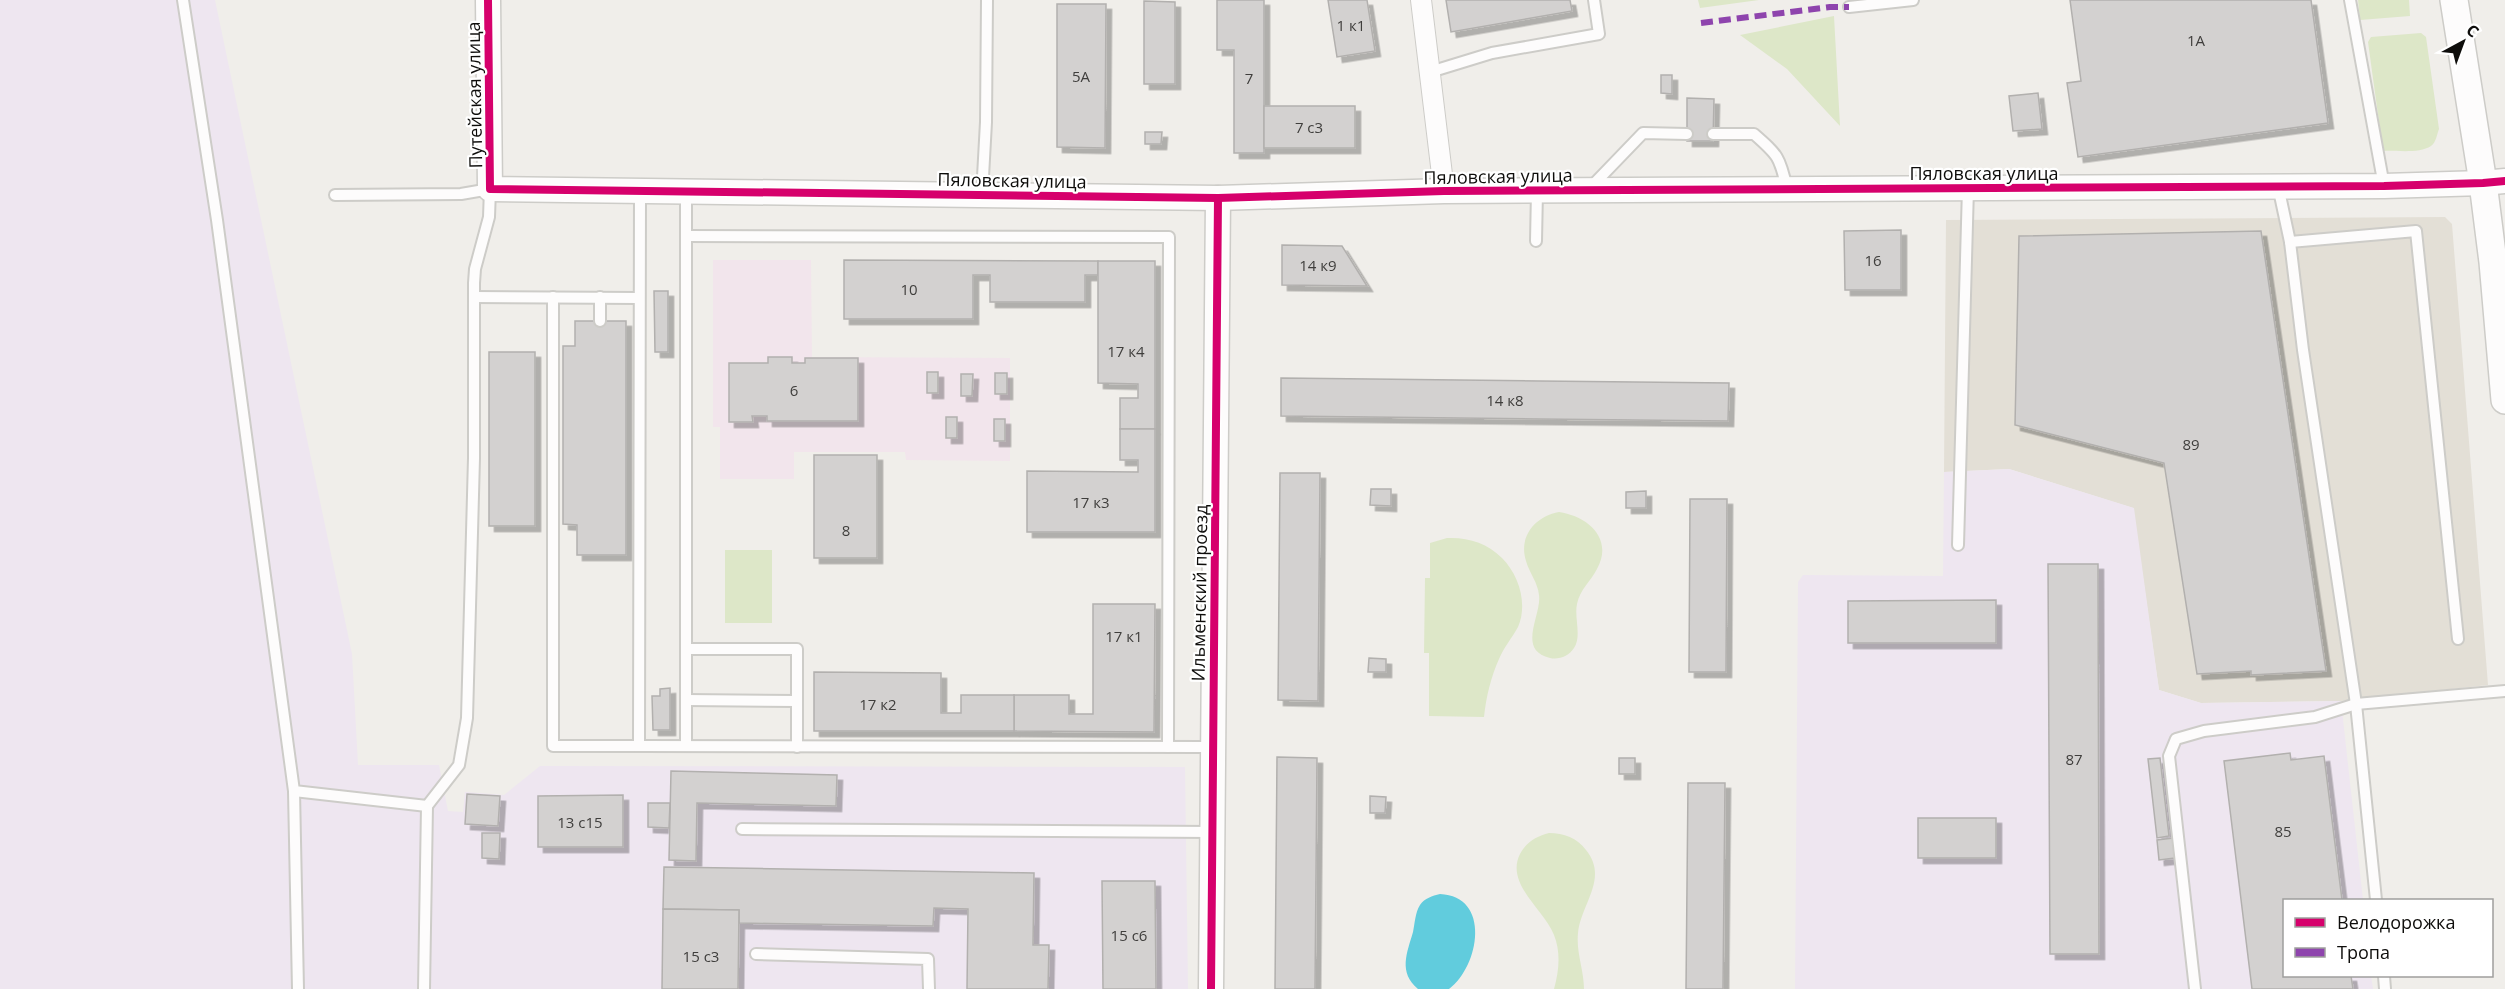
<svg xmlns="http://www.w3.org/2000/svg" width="2505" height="989" font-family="'Open Sans',sans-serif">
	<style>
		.built { fill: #e3dfd6 }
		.industrial { fill: #eee6f0 }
		.education { fill: #f2e5ec }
		.green { fill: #dde7c8 }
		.water { fill: #61ccdd }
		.building { fill: #d3d1d0; stroke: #b2b0ae; stroke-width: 1.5; filter: url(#shadow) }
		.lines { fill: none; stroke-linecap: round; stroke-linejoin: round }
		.service-casing { stroke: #cdccc8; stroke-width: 14 }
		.minor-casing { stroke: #cdccc8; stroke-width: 22 }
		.tertiary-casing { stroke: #cdccc8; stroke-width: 27 }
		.secondary-casing { stroke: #cdccc8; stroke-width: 30 }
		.service { stroke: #fdfcfc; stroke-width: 10 }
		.minor { stroke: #fdfcfc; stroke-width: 20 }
		.tertiary { stroke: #fdfcfc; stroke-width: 24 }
		.secondary { stroke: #fdfcfc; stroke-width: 27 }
		.quiet { stroke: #8e44ad; stroke-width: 6; stroke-dasharray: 12 6; stroke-linecap: butt }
		.cycleway-casing { stroke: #fff; stroke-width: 11 }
		.cycleway { stroke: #d6006c; stroke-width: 8 }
		.labels { text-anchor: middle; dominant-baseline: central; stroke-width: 4.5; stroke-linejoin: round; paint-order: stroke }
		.number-label { font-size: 15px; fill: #3f3e3c }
		.street-label { font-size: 18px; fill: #0e0d0b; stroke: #fff }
	</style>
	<defs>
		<filter id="shadow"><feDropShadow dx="5.5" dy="5.5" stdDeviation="0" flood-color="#0004"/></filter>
	</defs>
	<rect width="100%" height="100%" fill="#f0eeea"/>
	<polygon class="built" points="2445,217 2452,224 2488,685 2341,701 2201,703 2159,690 2133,508 2009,469 1944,472 1946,220"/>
	<g class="industrial">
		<polygon points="0,0 215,0 352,654 358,765 439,765 448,811 463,812 465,792 504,795 540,766 1185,767 1188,989 0,989"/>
		<polygon points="2009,469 2134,508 2159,690 2201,703 2341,701 2363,900 2284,900 2284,976 2371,976 2373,989 1795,989 1798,582 1803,575 1943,576 1944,472"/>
	</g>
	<polygon class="education" points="713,260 811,260 812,357 1010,358 1010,461 906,460 905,452 794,452 794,479 720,479 720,427 713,427"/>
	<g class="green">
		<polygon points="1698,0 1759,0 1700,8"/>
		<polygon points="2358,0 2409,0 2410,16 2360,20"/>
		<polygon points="1834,16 1840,126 1787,69 1740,35"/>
		<path d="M2421,33L2426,37L2439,129C2437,134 2436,143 2431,146C2419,154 2396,150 2383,151L2368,42L2371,37Z"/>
		<path d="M1559,512C1587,516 1614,538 1597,569C1591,581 1580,589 1577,604C1574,618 1582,636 1574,648C1569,656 1559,660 1550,658C1516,650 1542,615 1539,595C1538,583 1529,572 1526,561C1518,536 1536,516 1559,512Z"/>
		<path d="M1447,538C1468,537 1487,543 1502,558C1519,575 1528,604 1518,627C1512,638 1504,647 1499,659C1491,677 1486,697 1484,717L1429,716V653H1424L1425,578H1430V543Z"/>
		<rect x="725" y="550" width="47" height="73"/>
		<path d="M1549,833C1564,833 1577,838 1586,850C1609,878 1581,904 1578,933C1576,953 1584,970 1584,989H1554C1559,971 1561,952 1554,935C1544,909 1505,884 1520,854C1526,842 1537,836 1549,833Z"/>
	</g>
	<path class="water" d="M1440,894C1491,896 1480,966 1449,989H1418C1398,972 1407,953 1413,932C1415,923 1415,913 1420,905C1425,898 1432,896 1440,894Z"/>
	<g class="building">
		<polygon points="1217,0 1264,0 1264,153 1234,153 1234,50 1217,50"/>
		<polygon points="1328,0 1367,0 1375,51 1337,57"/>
		<polygon points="1446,0 1570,0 1572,11 1451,32"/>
		<polygon points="2070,0 2311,0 2328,123 2078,157 2067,83 2081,81"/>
		<polygon points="1144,1 1175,2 1175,84 1144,84"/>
		<polygon points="1057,4 1106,4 1105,148 1057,147"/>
		<polygon points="1661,75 1672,75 1672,94 1661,93"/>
		<polygon points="2038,93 2042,129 2013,131 2009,96"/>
		<polygon points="1687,98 1714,99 1713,141 1687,141"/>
		<rect x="1264" y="106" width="91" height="42"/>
		<polygon points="1145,132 1162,132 1161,144 1145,144"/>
		<polygon points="1901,230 1901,290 1845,290 1844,231"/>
		<polygon points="2261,231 2326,671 2251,675 2251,671 2197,674 2164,463 2015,425 2019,236"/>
		<polygon points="1282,245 1342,246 1367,286 1282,285"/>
		<polygon points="844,260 1098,261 1098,275 1085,275 1085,302 990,302 990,275 973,275 973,319 844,319"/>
		<polygon points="1098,261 1155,261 1155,429 1120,429 1120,398 1138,398 1138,384 1098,383"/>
		<polygon points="654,291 668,291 668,352 655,352"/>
		<polygon points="575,321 626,321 626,555 577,555 577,525 563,524 563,346 575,346"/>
		<rect x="489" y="352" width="46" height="174"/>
		<polygon points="768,357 792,357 792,363 805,363 805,358 858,358 858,421 767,421 767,416 752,416 753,422 729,422 729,363 768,363"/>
		<rect x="927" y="372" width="11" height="21"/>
		<rect x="995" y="373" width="12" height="21"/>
		<polygon points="961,374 973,374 972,396 961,396"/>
		<polygon points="1281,378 1729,383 1728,421 1281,416"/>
		<rect x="946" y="417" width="11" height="21"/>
		<rect x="994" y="419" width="11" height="22"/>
		<polygon points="1120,429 1155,429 1155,532 1027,532 1027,471 1138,472 1138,460 1120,460"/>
		<rect x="814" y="455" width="63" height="103"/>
		<polygon points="1280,473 1320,473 1318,701 1278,700"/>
		<polygon points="1371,489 1391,489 1391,506 1370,505"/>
		<polygon points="1646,491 1646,508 1626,508 1626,492"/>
		<polygon points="1690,499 1727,499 1726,672 1689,672"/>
		<polygon points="2048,564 2098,564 2099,954 2050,954"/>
		<polygon points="1996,600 1996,643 1848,643 1848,601"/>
		<polygon points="1093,604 1155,604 1154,732 1014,731 1014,695 1069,695 1069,714 1093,714"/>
		<polygon points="1369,658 1386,659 1386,672 1368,672"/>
		<polygon points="814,672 941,673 941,713 961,713 961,695 1014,695 1014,731 814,731"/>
		<polygon points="670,688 670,730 653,730 652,696 660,696 660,689"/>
		<polygon points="2290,753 2291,760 2324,756 2342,900 2284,900 2284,976 2351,976 2353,989 2252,989 2224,761"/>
		<polygon points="1277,757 1317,758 1315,989 1275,989"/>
		<rect x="1619" y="758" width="16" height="16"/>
		<polygon points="2160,758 2169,836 2157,838 2148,759"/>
		<polygon points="671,771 837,775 836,806 697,803 696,861 669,860"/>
		<polygon points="1688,783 1725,783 1723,989 1686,989"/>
		<polygon points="467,794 500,796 498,826 465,824"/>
		<polygon points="623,795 623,847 538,847 538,796"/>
		<polygon points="1370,796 1386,797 1385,813 1370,813"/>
		<polygon points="648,803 670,803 669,828 648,827"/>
		<rect x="1918" y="818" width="78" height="40"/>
		<polygon points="482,833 500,833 499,859 482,858"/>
		<polygon points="2173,838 2175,858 2159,860 2157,840"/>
		<polygon points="664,867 1034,873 1033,945 1049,945 1048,989 967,989 968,909 934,908 933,926 739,923 739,910 663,909"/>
		<polygon points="1102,881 1155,881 1156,989 1103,989"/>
		<polygon points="663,909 739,910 738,989 662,989"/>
	</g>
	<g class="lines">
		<defs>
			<g id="service">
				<polyline points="183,0 217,220 294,791 427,806"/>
				<polyline points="2350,0 2384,186"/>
				<polyline points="1849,7 1913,0"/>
				<polyline points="1430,72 1492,53 1599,34 1594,0"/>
				<path d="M1713,134H1754C1778,155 1780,157 1787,189"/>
				<polyline points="2278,186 2290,242 2303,350 2356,704 2376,900"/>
				<polyline points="1590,188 1643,133 1687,134"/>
				<polyline points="335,195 461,194 490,189 489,217 475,269 474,283 474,458 467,718 459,765 427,806 424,989"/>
				<polyline points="982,195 986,122 987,0"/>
				<polyline points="686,236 1169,237 1168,747"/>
				<polyline points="1536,241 1537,191"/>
				<polyline points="2290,242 2416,231 2458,639"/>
				<polyline points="474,297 639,298"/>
				<polyline points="553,297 553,746 639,746 640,191"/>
				<polyline points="600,297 600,321"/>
				<polyline points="1958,545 1968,188"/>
				<polyline points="686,649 797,649 797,747"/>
				<polyline points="686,700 797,701"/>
				<polyline points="639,746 1213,747"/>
				<polyline points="686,746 686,192"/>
				<polyline points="294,791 298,989"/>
				<polyline points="742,829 1212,832"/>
				<polyline points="756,954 928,959 929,989"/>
				<polyline points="2384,976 2385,989"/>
				<polyline points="2195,989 2169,756 2176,739 2204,731 2315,717 2356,704 2505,691"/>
			</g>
			<polyline id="minor" points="1421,0 1444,191"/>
			<g id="tertiary">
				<polyline points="488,0 490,189 1218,198 1444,191 2384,186 2483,183 2505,181"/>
				<polyline points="1211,989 1218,198"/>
			</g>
			<polyline id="secondary" points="2454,0 2483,183 2493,262 2505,400"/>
		</defs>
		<use href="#service" class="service-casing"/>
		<use href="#minor" class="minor-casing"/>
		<use href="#tertiary" class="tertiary-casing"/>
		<use href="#secondary" class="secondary-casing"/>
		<use href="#service" class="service"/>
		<use href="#minor" class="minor"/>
		<use href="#tertiary" class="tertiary"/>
		<use href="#secondary" class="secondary"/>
		<polyline class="quiet" points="1701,23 1830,7 1849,7"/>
		<defs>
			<g id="cycleway">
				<polyline points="488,0 490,189 1218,198 1444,191 2384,186 2483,183 2505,181"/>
				<polyline points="1211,989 1218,198"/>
			</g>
		</defs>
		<use href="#cycleway" class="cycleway-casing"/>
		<use href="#cycleway" class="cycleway"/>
	</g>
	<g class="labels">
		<g class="number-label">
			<text x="1351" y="25">1 к1</text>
			<text x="2196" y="40">1А</text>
			<text x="1081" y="76">5А</text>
			<text x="1249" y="78">7</text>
			<text x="1309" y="127">7 с3</text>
			<text x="1873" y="260">16</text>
			<text x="1318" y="265">14 к9</text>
			<text x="909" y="289">10</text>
			<text x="1126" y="351">17 к4</text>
			<text x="794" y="390">6</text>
			<text x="1505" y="400">14 к8</text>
			<text x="2191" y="444">89</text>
			<text x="1091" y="502">17 к3</text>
			<text x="846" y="530">8</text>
			<text x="1124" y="636">17 к1</text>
			<text x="878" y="704">17 к2</text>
			<text x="2074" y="759">87</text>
			<text x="580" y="822">13 с15</text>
			<text x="2283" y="831">85</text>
			<text x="1129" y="935">15 с6</text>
			<text x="701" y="956">15 с3</text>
		</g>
		<g class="street-label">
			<text transform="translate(474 95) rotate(-91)">Путейская улица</text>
			<text x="1984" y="173">Пяловская улица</text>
			<text transform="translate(1498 176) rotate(-1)">Пяловская улица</text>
			<text transform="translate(1012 180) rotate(1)">Пяловская улица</text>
			<text transform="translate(1199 593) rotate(-89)">Ильменский проезд</text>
		</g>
	</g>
	<rect x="2283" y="899" width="210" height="78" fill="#ffffff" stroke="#9f9e9d" stroke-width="1.5"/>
	<rect x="2295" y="918" width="30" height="9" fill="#d6006c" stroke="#9f9e9d" stroke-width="1.5"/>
	<text x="2337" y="929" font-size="18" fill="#0e0d0b">Велодорожка</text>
	<rect x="2295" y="948" width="30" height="9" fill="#8e44ad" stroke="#9f9e9d" stroke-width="1.5"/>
	<text x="2337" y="959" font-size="18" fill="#0e0d0b">Тропа</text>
	<g transform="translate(2463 42) rotate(41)" stroke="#ffffff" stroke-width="4.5" paint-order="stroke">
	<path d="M0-4.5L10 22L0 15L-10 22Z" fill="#0e0d0b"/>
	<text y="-9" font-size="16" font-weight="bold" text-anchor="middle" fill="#0e0d0b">С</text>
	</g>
</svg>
